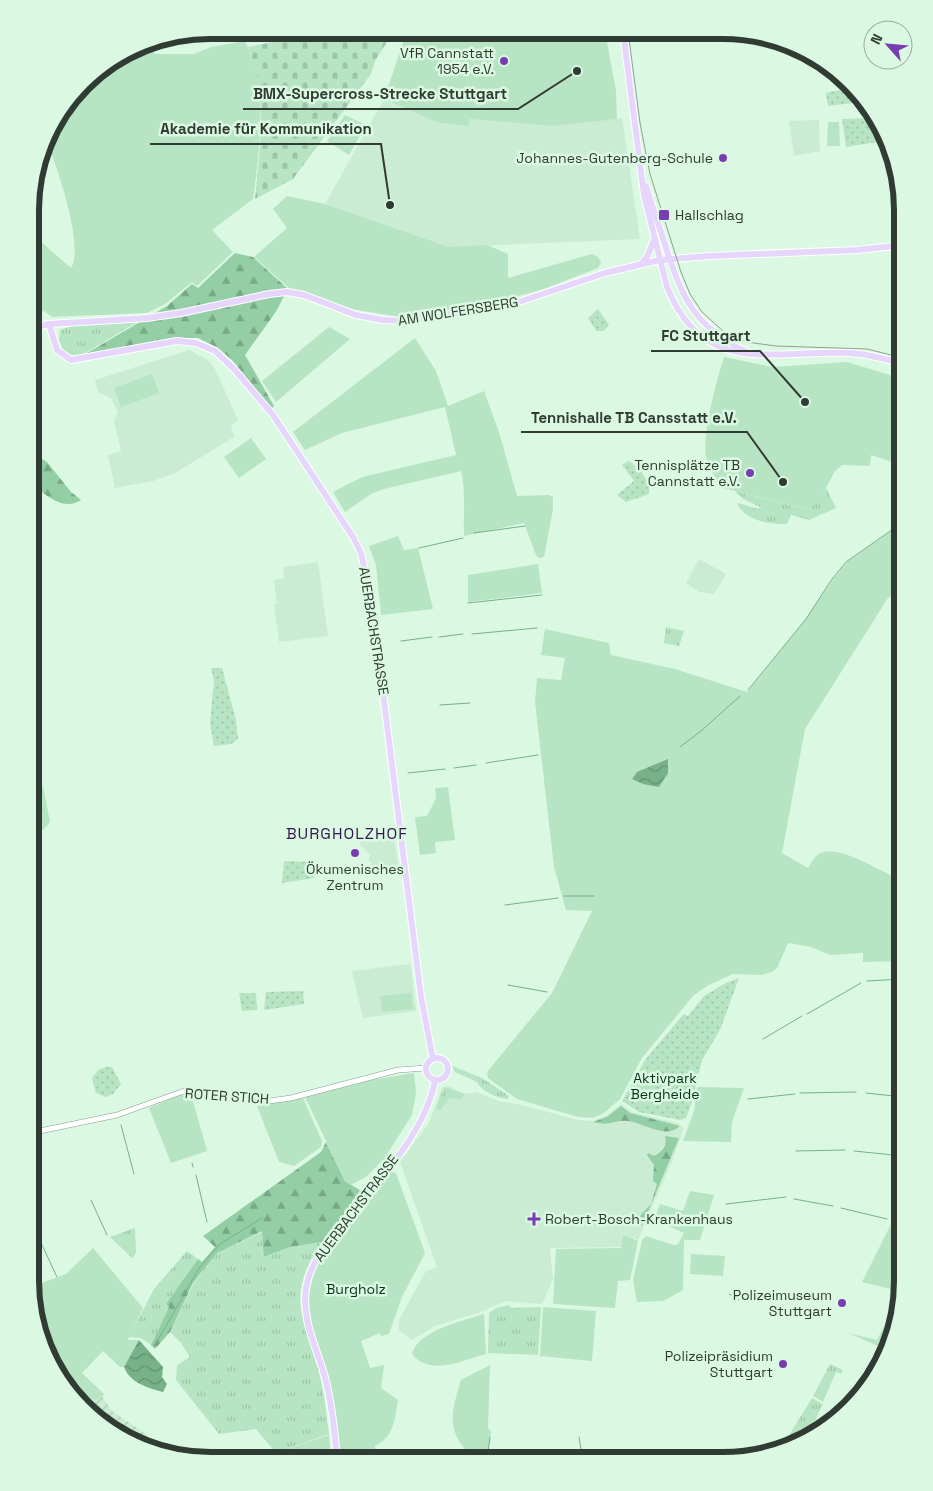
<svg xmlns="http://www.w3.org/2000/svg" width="933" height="1491" font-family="'Space Grotesk',sans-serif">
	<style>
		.built { fill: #c9ecd2 }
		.industrial { fill: url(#industrial-furrows) }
		.grass { fill: url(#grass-tufts) }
		.forest { fill: url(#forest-firs) }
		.cemetery { fill: url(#cemetery-stones) }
		.park { fill: url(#park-dots) }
		.garden { fill: #b7e4c3 }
		.water { fill: url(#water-waves) }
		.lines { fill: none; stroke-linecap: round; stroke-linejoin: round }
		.stream { stroke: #77b188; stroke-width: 1 }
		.minor-casing { stroke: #84a08c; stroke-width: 6 }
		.major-casing { stroke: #fff; stroke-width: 8 }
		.minor { stroke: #fff; stroke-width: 5 }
		.major { stroke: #e6d6fc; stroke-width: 6 }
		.tram { stroke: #8da292; stroke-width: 1 }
		.rail-casing { stroke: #8da292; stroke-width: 3 }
		.rail { stroke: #dbf9e2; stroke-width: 1; stroke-dasharray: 4; stroke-linecap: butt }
		.poi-dot { fill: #793db2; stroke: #dbf9e2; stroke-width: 2 }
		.labels { text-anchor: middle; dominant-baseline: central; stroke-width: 5; stroke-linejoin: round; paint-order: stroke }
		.poi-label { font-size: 14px; fill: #303c33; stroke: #dbf9e2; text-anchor: end }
		.street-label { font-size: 14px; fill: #303c33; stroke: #dbf9e2 }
		.park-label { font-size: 14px; fill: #033318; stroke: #dbf9e2 }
		.quarter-label { font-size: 16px; letter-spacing: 1px; fill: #341850; stroke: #dbf9e2 }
		.rim { fill: none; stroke: #303c33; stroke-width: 6 }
		.leader { fill: none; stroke: #303c33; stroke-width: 2 }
		.callout-dot { fill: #303c33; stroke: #dbf9e2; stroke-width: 2 }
		.callout-label { font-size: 15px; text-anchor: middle; font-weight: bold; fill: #303c33; stroke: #dbf9e2; stroke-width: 5; stroke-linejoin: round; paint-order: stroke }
	</style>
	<defs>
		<pattern id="industrial-furrows" width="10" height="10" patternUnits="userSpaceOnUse" patternTransform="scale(1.25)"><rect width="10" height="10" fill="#c9ecd2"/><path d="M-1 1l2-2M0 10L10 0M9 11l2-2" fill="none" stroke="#adcbb5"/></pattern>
		<pattern id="grass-tufts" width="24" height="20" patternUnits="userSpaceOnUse" patternTransform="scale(1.25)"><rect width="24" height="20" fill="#b7e4c3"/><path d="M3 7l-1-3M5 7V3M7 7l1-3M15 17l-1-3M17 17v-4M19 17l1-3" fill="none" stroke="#9ec4a8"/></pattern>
		<pattern id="forest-firs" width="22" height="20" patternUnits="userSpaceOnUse" patternTransform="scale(1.25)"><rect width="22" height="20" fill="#93cea4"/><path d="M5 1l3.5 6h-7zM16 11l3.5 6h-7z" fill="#78a886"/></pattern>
		<pattern id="cemetery-stones" width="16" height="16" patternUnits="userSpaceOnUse" patternTransform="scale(1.25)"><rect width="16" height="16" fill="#b7e4c3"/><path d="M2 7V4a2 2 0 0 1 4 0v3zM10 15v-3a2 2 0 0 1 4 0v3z" fill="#9ec4a8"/></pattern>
		<pattern id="park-dots" width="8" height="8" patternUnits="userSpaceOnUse" patternTransform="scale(1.25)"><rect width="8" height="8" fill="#b7e4c3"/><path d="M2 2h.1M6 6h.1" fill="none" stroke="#9ec4a8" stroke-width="1.8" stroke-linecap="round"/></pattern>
		<pattern id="water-waves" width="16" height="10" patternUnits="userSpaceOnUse" patternTransform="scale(1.25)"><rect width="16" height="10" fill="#77b188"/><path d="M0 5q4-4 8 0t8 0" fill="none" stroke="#629170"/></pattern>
	</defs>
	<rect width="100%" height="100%" fill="#dbf9e2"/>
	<g class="built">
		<polygon points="384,99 437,123 469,126 469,119 553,126 622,118 640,239 449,247 325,204"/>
		<polygon points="819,120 820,151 794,156 789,121"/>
		<polygon points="189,350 208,360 215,369 238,420 231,426 234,437 175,473 153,481 115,488 108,455 121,451 114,421 118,413 111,398 98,392 95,380"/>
		<polygon points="699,559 726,574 714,594 699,592 686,583"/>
		<polygon points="318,562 328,636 279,642 274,604 277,604 274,580 284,578 283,567"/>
		<polygon points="393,833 399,868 368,872 368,866 372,863 369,860 370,856 363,847 361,847 359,837"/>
		<polygon points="409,964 411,966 416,1011 363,1018 352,971"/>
		<polygon points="448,1086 465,1094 476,1092 499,1101 522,1105 578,1120 593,1121 606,1116 621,1104 632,1112 677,1123 682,1126 683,1130 674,1156 638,1240 623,1233 621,1247 550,1248 553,1279 542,1304 506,1301 478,1313 435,1326 412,1340 399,1330 399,1320 426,1271 437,1267 400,1162 429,1123 442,1088"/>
	</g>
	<polygon class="industrial" points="102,1396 112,1411 146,1434 150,1439 147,1443 100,1424 85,1404"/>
	<g class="grass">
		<polygon points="139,321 82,355 70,355 64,352 59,340 60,330 72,326"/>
		<path d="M826,488L836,508L809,520L791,515L787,524C771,525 743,520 737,503C746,504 754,510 762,508L743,499L735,491L809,510Z"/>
		<polygon points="666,627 684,631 679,646 664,643"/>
		<path d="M452,1066L482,1078L509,1096L508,1099C497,1098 482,1092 477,1082L455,1072Z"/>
		<polygon points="444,1087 465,1094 461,1099 449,1098 440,1111 436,1109"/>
		<polygon points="135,1228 136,1253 132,1258 110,1237"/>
		<path d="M262,1232L265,1257L290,1247L322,1242C286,1295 302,1314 318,1369C324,1390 326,1412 329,1434L276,1453L256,1429L219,1434L176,1380L177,1365L190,1357L181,1343L170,1332L194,1283L217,1253Z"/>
		<polygon points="187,1251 198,1259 166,1304 169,1307 151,1345 141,1338 129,1337 154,1289"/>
		<polygon points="508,1305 512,1308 541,1307 538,1355 488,1353 489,1313 496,1308"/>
		<polygon points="885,1324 889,1324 895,1329 887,1350 848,1333 877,1340"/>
		<polygon points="830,1364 843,1370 841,1374 836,1372 823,1402 813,1396"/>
		<polygon points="812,1398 823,1404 816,1418 824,1423 792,1447 780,1450"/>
	</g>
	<g class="forest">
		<polygon points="235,253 253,257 288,289 275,313 245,355 274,406 271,409 233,361 218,348 198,338 178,338 82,356 167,306 192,284 198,288"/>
		<path d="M31,452L47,462L71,492L81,500C63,512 45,494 31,484Z"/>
		<path d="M621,1106L630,1113L680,1126C665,1140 645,1123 628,1121C613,1119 611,1127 593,1122L607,1117Z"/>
		<path d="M665,1136L679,1138L642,1226L640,1225V1216L651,1204L657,1184L653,1181L654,1165L647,1155L648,1153L654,1156C662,1152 668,1146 665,1136Z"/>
		<polygon points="326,1142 345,1181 363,1192 322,1242 290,1247 264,1257 262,1231 217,1253 193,1283 170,1332 155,1349 151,1345 169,1307 166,1304 198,1259 202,1262 215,1247 203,1236 321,1152"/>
	</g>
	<path class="cemetery" d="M304,30L394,31L375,61L371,74L293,179L255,199C260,149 268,94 248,47L278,41Z"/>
	<g class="park">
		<polygon points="849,88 853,103 828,106 826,93"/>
		<polygon points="869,118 872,121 877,142 846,147 842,119"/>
		<polygon points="598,309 609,325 604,331 596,331 588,318"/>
		<path d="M628,461C639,466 651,482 649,494L626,502L617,495L634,481L622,465Z"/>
		<polygon points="211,668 222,668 236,720 238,739 231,744 214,746 210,723 214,681"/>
		<polygon points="284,861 311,862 314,878 282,883"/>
		<polygon points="739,978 720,1030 702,1060 692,1102 686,1118 680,1120 639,1112 622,1101 645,1060 682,1016 684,1014 688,1016 704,996 726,983"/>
		<polygon points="303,991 304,1004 264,1010 266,992"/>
		<polygon points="239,993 256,993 257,1010 242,1011"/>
		<polygon points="106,1067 112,1067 121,1084 113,1094 106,1097 96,1093 92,1078 98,1070"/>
	</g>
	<g class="garden">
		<polygon points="407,31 605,31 616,91 617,119 553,126 469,119 469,126 438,123 384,99"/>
		<path d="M245,41C248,49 253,58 255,66C265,108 259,157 253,199L212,230L233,252L197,286L192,282L165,304L147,313L52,317L44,311L40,313L31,309V233L71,268C85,247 56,163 46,140L49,130L91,75L141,44L149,47L155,54H194L211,47Z"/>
		<polygon points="345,115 366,125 349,155 327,141"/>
		<polygon points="828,122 839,122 840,146 827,146"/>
		<polygon points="287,196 325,204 449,247 487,245 508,254 508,278 592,254 598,257 601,262 598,268 541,290 481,306 400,317 339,307 290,289 254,257 287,228 273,209"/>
		<polygon points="329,327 350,339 276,402 262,381"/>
		<path d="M415,338L436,371L448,406L484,391L499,432L517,496L549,495L553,497V509L544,557L539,558L536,555L524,523L464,536C463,512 467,484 458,461L461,471L384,489L371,494L345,512L333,492L362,477L456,455L445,407L342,433L305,450L293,432Z"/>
		<path d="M724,357L773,367L847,362L903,379V462H892L871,455L870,466L842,465L835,471L826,488L810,510L720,487C716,478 708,466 706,456C702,435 717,378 724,357Z"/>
		<polygon points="152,374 159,393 121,407 114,388"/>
		<polygon points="251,438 266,459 239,478 224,457"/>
		<path d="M898,526L903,532V590L888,598L805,729L782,853L808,868C811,863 815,855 821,853C842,845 882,873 903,881V961L863,962V953L830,955L811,947L788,943L777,968L772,972L761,975L733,974L707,986L693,996L642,1058L620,1099L604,1113L593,1118L578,1117L517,1099L488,1078L487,1072L552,993L592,911L566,910L554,867L535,702L537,678L561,680L565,658L541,655L545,629L609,643L611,655L675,669L747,692L806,619L833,579L847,562Z"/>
		<polygon points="398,536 404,550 418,548 433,609 381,615 376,565 369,546"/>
		<polygon points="538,564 542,593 468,602 468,575"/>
		<polygon points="31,780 43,786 50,822 43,830 31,828"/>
		<polygon points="448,787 455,840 435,842 436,853 420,855 415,817 427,816 436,798 435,788"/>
		<polygon points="411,993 413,1009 382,1012 380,996"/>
		<polygon points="654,1064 664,1075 642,1107 628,1096"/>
		<polygon points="414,1073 416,1093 412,1115 384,1159 366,1177 350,1185 345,1181 305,1097 372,1080"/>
		<polygon points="697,1087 744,1088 732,1122 731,1142 683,1141 694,1111"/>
		<polygon points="182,1094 191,1094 207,1151 171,1163 149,1108"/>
		<polygon points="303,1098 322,1141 321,1147 294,1166 279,1162 257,1106"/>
		<path d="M390,1171L396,1173L425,1253L402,1297L389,1334L381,1336L380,1333L361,1341L370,1368L384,1365L381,1388L398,1400C395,1419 394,1437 375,1446L377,1460H339L333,1404L309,1320C301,1259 354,1214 390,1171Z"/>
		<polygon points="690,1191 714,1195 700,1240 684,1240 683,1290 663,1301 637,1302 633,1280 642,1240 646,1236 674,1245 678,1244 684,1233 654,1220 660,1204 683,1211"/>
		<polygon points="894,1218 903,1219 903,1292 862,1282"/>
		<polygon points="623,1234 638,1241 630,1280 618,1281 615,1308 553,1304 556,1249 621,1248"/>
		<polygon points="93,1248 143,1308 128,1340 139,1340 124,1367 120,1367 103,1351 82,1373 105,1395 85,1404 44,1350 31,1287 66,1274"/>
		<polygon points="691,1254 725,1256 723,1276 690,1274"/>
		<polygon points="543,1307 596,1311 592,1361 540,1356"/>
		<path d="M484,1314L486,1354C463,1360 430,1377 412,1354C418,1330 463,1321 484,1314Z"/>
		<path d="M490,1365L488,1427L491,1432L487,1460H475C446,1432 450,1416 461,1380Z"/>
		<polygon points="329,1435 331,1460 282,1460 276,1453"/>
	</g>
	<g class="water">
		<polygon points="668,759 668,773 659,787 643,784 632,779 637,772"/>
		<path d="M139,1340L163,1367L162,1377L167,1384L163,1392C148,1388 130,1383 124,1367Z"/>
	</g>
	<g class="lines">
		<g class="stream">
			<polyline points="474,533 525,526"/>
			<polyline points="419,548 463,538"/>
			<polyline points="468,603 542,595"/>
			<polyline points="472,634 537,628"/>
			<polyline points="439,637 463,634"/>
			<polyline points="401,641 432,637"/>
			<polyline points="748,690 806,619 832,579 846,562 896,527"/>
			<polyline points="440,705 470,703"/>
			<polyline points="680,747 701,731 740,696"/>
			<polyline points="486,763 538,755"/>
			<polyline points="454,768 476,765"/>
			<polyline points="408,773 445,769"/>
			<polyline points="564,896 594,896"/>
			<polyline points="505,905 558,898"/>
			<polyline points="867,981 903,979"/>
			<polyline points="508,985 547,992"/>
			<polyline points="807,1014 861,983"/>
			<polyline points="763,1039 802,1016"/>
			<polyline points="800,1093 856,1092"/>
			<polyline points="866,1093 903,1097"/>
			<polyline points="748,1099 795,1094"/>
			<polyline points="121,1125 134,1174"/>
			<polyline points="796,1151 845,1150"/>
			<polyline points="854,1151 903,1156"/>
			<polyline points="192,1163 193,1167"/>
			<polyline points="196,1175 207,1222"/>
			<polyline points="794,1199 833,1206"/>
			<polyline points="91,1200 107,1235"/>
			<polyline points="726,1204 786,1197"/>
			<polyline points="841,1208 887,1219"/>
			<polyline points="36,1232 57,1277"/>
			<polyline points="729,1294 739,1300"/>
			<polyline points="155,1345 200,1267 220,1244 262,1218"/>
			<polyline points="579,1437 583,1461"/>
			<polyline points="487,1460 490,1437"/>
		</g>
		<defs>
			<polyline id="minor" points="30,1133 117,1115 184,1091 251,1101 269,1101 291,1098 398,1070 426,1068"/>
			<g id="major">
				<path d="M623,31L644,195L667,287C704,379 773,349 850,353C868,354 886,359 903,364"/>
				<path d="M646,186C652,206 659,225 665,245C683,300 694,327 749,353"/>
				<polyline points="641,264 647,257 654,240"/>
				<polyline points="49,324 57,350 71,360 177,341 196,343 215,351 234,369 273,415 353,537 361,553 371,597 421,997 433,1059"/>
				<polyline points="31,328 49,324 147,318 181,313 269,294 287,292 304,295 356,315 383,320 406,321 513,304 605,273 660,260 710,256 857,250 903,245"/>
				<circle cx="437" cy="1069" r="11"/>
				<path d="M337,1460C335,1433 332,1407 326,1381C318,1350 301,1321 306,1288C311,1258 332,1237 351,1214C382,1178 427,1128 435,1080"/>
			</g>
		</defs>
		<use href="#minor" class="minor-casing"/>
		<use href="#major" class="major-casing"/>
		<use href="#minor" class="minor"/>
		<use href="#major" class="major"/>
		<polyline class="tram" points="628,31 640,123 650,174 681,272 690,294 702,312 723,331 746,342 776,346 867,349 903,358"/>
		<defs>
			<polyline id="rail" points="165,39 205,40 258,30"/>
		</defs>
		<use href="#rail" class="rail-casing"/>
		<use href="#rail" class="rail"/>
	</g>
	<g class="poi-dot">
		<circle cx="504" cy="61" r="5"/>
		<circle cx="723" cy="158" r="5"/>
		<rect x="658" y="209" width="12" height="12" rx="2.5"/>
		<circle cx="750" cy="473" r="5"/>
		<circle cx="355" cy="853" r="5"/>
		<path d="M531.5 1211.5h5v5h5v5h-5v5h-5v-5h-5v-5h5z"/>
		<circle cx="842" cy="1303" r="5"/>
		<circle cx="783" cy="1364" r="5"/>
	</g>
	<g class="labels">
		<g class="poi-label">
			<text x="494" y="53">VfR Cannstatt<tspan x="494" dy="16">1954 e.V.</tspan></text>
			<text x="713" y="158">Johannes-Gutenberg-Schule</text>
			<text x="675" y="215" text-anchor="start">Hallschlag</text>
			<text x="740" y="465">Tennisplätze TB<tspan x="740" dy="16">Cannstatt e.V.</tspan></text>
			<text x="355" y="869" text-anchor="middle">Ökumenisches<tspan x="355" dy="16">Zentrum</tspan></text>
			<text x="545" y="1219" text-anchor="start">Robert-Bosch-Krankenhaus</text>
			<text x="832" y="1295">Polizeimuseum<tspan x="832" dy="16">Stuttgart</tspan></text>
			<text x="773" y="1356">Polizeipräsidium<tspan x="773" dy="16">Stuttgart</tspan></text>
		</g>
		<g class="street-label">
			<text transform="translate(458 311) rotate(-9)">AM WOLFERSBERG</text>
			<text transform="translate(374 631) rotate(81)">AUERBACHSTRASSE</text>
			<text transform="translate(227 1096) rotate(4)">ROTER STICH</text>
			<text transform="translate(356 1208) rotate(-53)">AUERBACHSTRASSE</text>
		</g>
		<g class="park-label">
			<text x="665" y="1078">Aktivpark<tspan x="665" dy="16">Bergheide</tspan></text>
			<text x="356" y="1289">Burgholz</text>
		</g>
		<g class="quarter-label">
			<text x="347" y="833">BURGHOLZHOF</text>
		</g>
	</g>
	<path d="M0 0H933V1491H0ZM210 39H723A171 171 0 0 1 894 210V1281A171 171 0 0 1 723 1452H210A171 171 0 0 1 39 1281V210A171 171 0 0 1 210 39Z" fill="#dbf9e2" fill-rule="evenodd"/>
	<path class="rim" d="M210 39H723A171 171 0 0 1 894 210V1281A171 171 0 0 1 723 1452H210A171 171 0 0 1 39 1281V210A171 171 0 0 1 210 39Z"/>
	<path class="leader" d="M577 71L518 109H243M390 205L381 144H150M805 402L760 351H651M783 482L747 432H521"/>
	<g class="callout-dot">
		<circle cx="577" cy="71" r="5"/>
		<circle cx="390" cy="205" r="5"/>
		<circle cx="805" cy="402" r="5"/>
		<circle cx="783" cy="482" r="5"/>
	</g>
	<g class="callout-label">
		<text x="380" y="99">BMX-Supercross-Strecke Stuttgart</text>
		<text x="266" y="134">Akademie für Kommunikation</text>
		<text x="706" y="341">FC Stuttgart</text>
		<text x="634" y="423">Tennishalle TB Cansstatt e.V.</text>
	</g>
	<g transform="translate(888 45) rotate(297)"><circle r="24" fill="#dbf9e2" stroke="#97ad9c"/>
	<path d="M0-4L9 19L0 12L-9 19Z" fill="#793db2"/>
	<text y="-8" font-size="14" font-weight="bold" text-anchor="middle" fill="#303c33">N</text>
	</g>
</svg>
